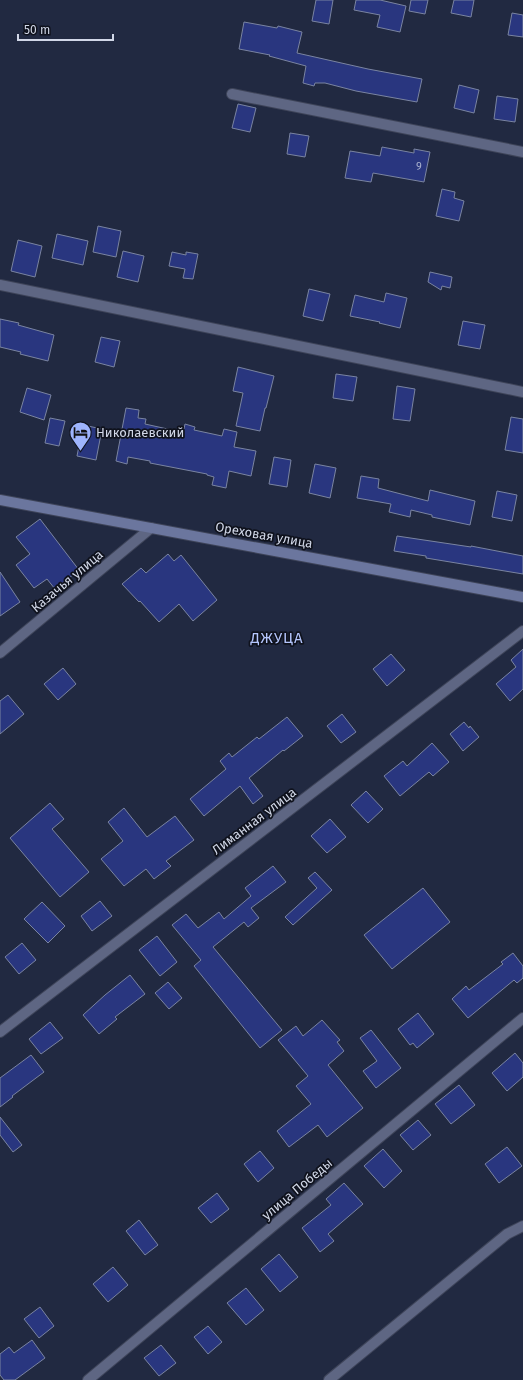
<svg xmlns="http://www.w3.org/2000/svg" width="523" height="1380" font-family="'Fira Sans',sans-serif">
	<style>
		.building { fill: #29367f; stroke: #7a84a1 }
		.lines { fill: none; stroke-linecap: round; stroke-linejoin: round }
		.street-casing { stroke: #3e4459; stroke-width: 12 }
		.secondary-casing { stroke: #3e4459; stroke-width: 12 }
		.street { stroke: #5e6683; stroke-width: 10 }
		.secondary { stroke: #6b769e; stroke-width: 10 }
		.labels { text-anchor: middle; dominant-baseline: central; stroke-width: 3.5; stroke-linejoin: round; paint-order: stroke }
		.number-label { font-size: 11px; fill: #a7afcd }
		.poi-label { font-size: 13px; fill: #d1d7e7; stroke: #0f121d; text-anchor: start }
		.street-label { font-size: 13px; fill: #d1d7e7; stroke: #0f121d }
		.quarter-label { font-size: 15px; letter-spacing: 1px; fill: #b4c5fc; stroke: #0f121d }
	</style>
	<rect width="100%" height="100%" fill="#212941"/>
	<g class="building">
		<polygon points="316,0 333,0 329,24 312,21"/>
		<polygon points="356,0 380,0 406,6 400,32 377,27 380,15 354,10"/>
		<polygon points="411,0 428,0 425,14 409,11"/>
		<polygon points="454,0 474,0 471,17 451,13"/>
		<polygon points="512,13 523,15 523,37 508,35"/>
		<polygon points="244,22 277,28 278,26 302,32 297,53 368,69 422,79 417,102 356,91 325,83 315,83 314,86 303,83 306,66 269,56 270,55 239,49"/>
		<polygon points="459,85 479,90 474,113 454,108"/>
		<polygon points="497,96 518,99 515,122 494,119"/>
		<polygon points="238,104 256,108 250,132 232,128"/>
		<polygon points="290,133 309,136 305,157 287,154"/>
		<polygon points="382,147 414,153 414,149 430,152 424,182 373,173 371,182 345,178 350,151 380,156"/>
		<polygon points="442,189 455,192 454,198 464,201 459,221 436,216"/>
		<polygon points="98,226 121,231 116,257 93,252"/>
		<polygon points="57,234 88,241 83,265 52,258"/>
		<polygon points="18,240 42,246 35,277 11,271"/>
		<polygon points="123,251 144,256 138,282 117,277"/>
		<polygon points="172,252 186,255 186,252 198,254 193,279 183,278 185,269 169,266"/>
		<polygon points="430,272 452,277 450,288 442,286 441,290 428,282"/>
		<polygon points="309,289 330,294 323,321 303,316"/>
		<polygon points="386,293 407,298 400,328 379,323 380,322 350,316 355,295 384,302"/>
		<polygon points="0,319 19,323 18,325 54,335 48,361 20,354 21,352 0,347"/>
		<polygon points="463,321 485,325 480,349 458,345"/>
		<polygon points="101,337 120,341 114,367 95,362"/>
		<polygon points="238,367 274,376 266,408 265,408 260,431 236,426 243,393 233,391"/>
		<polygon points="336,374 357,377 353,401 333,398"/>
		<polygon points="397,386 415,389 410,421 393,419"/>
		<polygon points="27,388 51,395 44,420 20,412"/>
		<polygon points="126,408 139,410 138,418 146,419 145,424 181,432 182,428 184,429 185,424 195,427 194,430 222,436 224,429 237,432 234,447 256,451 251,476 229,471 226,488 212,485 214,477 207,475 207,474 150,463 150,461 128,457 127,464 116,461"/>
		<polygon points="511,417 523,419 523,453 505,450"/>
		<polygon points="50,418 65,421 59,446 45,443"/>
		<polygon points="83,425 102,429 96,460 77,456"/>
		<polygon points="274,457 291,460 287,487 269,484"/>
		<polygon points="315,464 336,468 330,498 309,493"/>
		<polygon points="361,476 379,479 378,488 428,501 430,490 475,501 470,525 432,517 432,515 411,510 410,517 389,512 391,504 357,498"/>
		<polygon points="497,491 517,495 512,521 492,517"/>
		<polygon points="40,519 79,570 55,589 47,579 34,588 16,565 30,554 16,537"/>
		<polygon points="397,536 471,547 471,546 523,556 523,574 426,558 426,556 394,551"/>
		<polygon points="168,554 174,561 181,555 217,600 193,621 179,604 159,622 140,601 139,602 122,584 141,568 146,573"/>
		<polygon points="0,572 20,602 0,616"/>
		<polygon points="523,649 523,689 510,701 496,684 516,667 511,660"/>
		<polygon points="391,654 405,670 387,686 373,669"/>
		<polygon points="63,668 76,684 58,700 44,684"/>
		<polygon points="8,695 24,714 0,734 0,701"/>
		<polygon points="342,714 356,732 341,743 327,726"/>
		<polygon points="287,717 303,736 284,751 283,750 249,778 263,796 253,804 240,786 204,816 190,799 226,769 220,761 229,753 232,757 257,737 259,739"/>
		<polygon points="464,722 469,728 470,726 479,737 463,751 450,734"/>
		<polygon points="432,743 449,762 433,776 429,772 400,796 384,776 403,761 407,766"/>
		<polygon points="366,791 383,809 368,823 351,805"/>
		<polygon points="50,803 64,819 52,829 89,872 60,897 10,838"/>
		<polygon points="124,808 147,837 175,816 194,840 166,861 171,866 154,879 146,869 124,886 101,859 123,841 108,822"/>
		<polygon points="330,819 346,837 327,853 311,836"/>
		<polygon points="273,866 286,882 251,908 259,918 248,927 244,922 213,947 282,1030 260,1048 194,966 201,960 172,925 186,914 198,928 219,912 224,919 251,896 245,888"/>
		<polygon points="315,872 332,890 293,925 285,917 317,888 308,878"/>
		<polygon points="423,888 450,922 392,969 364,935"/>
		<polygon points="100,901 112,916 92,931 81,916"/>
		<polygon points="42,902 65,926 48,943 24,919"/>
		<polygon points="157,936 177,962 160,976 139,950"/>
		<polygon points="22,943 36,960 19,974 5,957"/>
		<polygon points="513,953 523,966 523,978 517,983 514,980 468,1018 452,999 466,986 469,990 503,964 501,962"/>
		<polygon points="130,975 145,994 115,1017 117,1019 99,1034 83,1015 105,995"/>
		<polygon points="168,982 182,998 169,1009 155,993"/>
		<polygon points="418,1013 434,1034 417,1048 413,1043 410,1045 398,1029"/>
		<polygon points="322,1020 340,1040 337,1042 344,1051 328,1065 363,1108 327,1137 318,1125 289,1147 277,1131 311,1104 296,1086 308,1076 278,1040 296,1026 303,1036"/>
		<polygon points="50,1022 63,1038 41,1054 29,1039"/>
		<polygon points="371,1030 401,1068 376,1088 363,1071 377,1061 360,1038"/>
		<polygon points="515,1053 523,1063 523,1077 507,1091 492,1073"/>
		<polygon points="31,1055 44,1072 12,1096 13,1097 0,1107 0,1078"/>
		<polygon points="459,1085 475,1105 451,1124 435,1104"/>
		<polygon points="0,1117 22,1145 13,1152 0,1135"/>
		<polygon points="418,1120 431,1135 413,1150 400,1135"/>
		<polygon points="507,1147 522,1166 499,1183 485,1164"/>
		<polygon points="383,1149 402,1171 384,1188 364,1166"/>
		<polygon points="260,1151 274,1168 258,1182 244,1164"/>
		<polygon points="344,1183 363,1204 328,1234 334,1241 320,1252 302,1228 331,1205 326,1199"/>
		<polygon points="217,1193 229,1209 211,1223 198,1208"/>
		<polygon points="139,1220 158,1245 145,1255 126,1231"/>
		<polygon points="279,1254 298,1277 280,1292 261,1269"/>
		<polygon points="113,1267 128,1285 108,1302 93,1284"/>
		<polygon points="246,1288 264,1310 246,1325 227,1303"/>
		<polygon points="40,1307 54,1326 39,1338 24,1319"/>
		<polygon points="208,1326 222,1342 208,1354 194,1337"/>
		<polygon points="32,1340 45,1358 15,1380 4,1380 0,1375 0,1354 9,1347 14,1353"/>
		<polygon points="161,1345 176,1363 159,1376 144,1358"/>
	</g>
	<g class="lines">
		<defs>
			<g id="street">
				<polyline points="232,94 523,152"/>
				<polyline points="0,285 523,392"/>
				<polyline points="0,653 151,528"/>
				<polyline points="0,1032 523,631"/>
				<polyline points="88,1380 523,1018"/>
				<polyline points="329,1380 507,1234 523,1226"/>
			</g>
			<polyline id="secondary" points="0,500 523,597"/>
		</defs>
		<use href="#street" class="street-casing"/>
		<use href="#secondary" class="secondary-casing"/>
		<use href="#street" class="street"/>
		<use href="#secondary" class="secondary"/>
	</g>
	<defs>
		<symbol id="hotel-pin" viewBox="-11 -11 22 30"><path d="M0 17L-7.5 6A9.5 9.5 0 1 1 7.5 6Z" fill="#9eb4fd" stroke="#0f121d"/><path d="M-6-4.5h1.5V1H6V5H4.5V3h-9V5H-6ZM-4 0a1.8 1.8 0 1 1 3.6 0ZM.5 0V-2.5h3Q6-2.5 6 0Z" fill="#111"/></symbol>
	</defs>
	<g fill-rule="evenodd">
		<use href="#hotel-pin" x="68" y="420" width="25" height="34"/>
	</g>
	<g class="labels">
		<g class="number-label">
			<text x="419" y="166">9</text>
		</g>
		<g class="poi-label">
			<text x="96" y="432">Николаевский</text>
		</g>
		<g class="street-label">
			<text transform="translate(264 535) rotate(10)">Ореховая улица</text>
			<text transform="translate(67 581) rotate(-40)">Казачья улица</text>
			<text transform="translate(254 821) rotate(-37)">Лиманная улица</text>
			<text transform="translate(297 1189) rotate(-40)">улица Победы</text>
		</g>
		<g class="quarter-label">
			<text x="277" y="638">ДЖУЦА</text>
		</g>
	</g>
	<path d="M18 34v6h95v-6" fill="none" stroke="#d1d7e7" stroke-width="2"/>
	<text x="24" y="34" font-size="12" fill="#d1d7e7" stroke="#0f121d" stroke-width="3" paint-order="stroke">50 m</text>
</svg>
